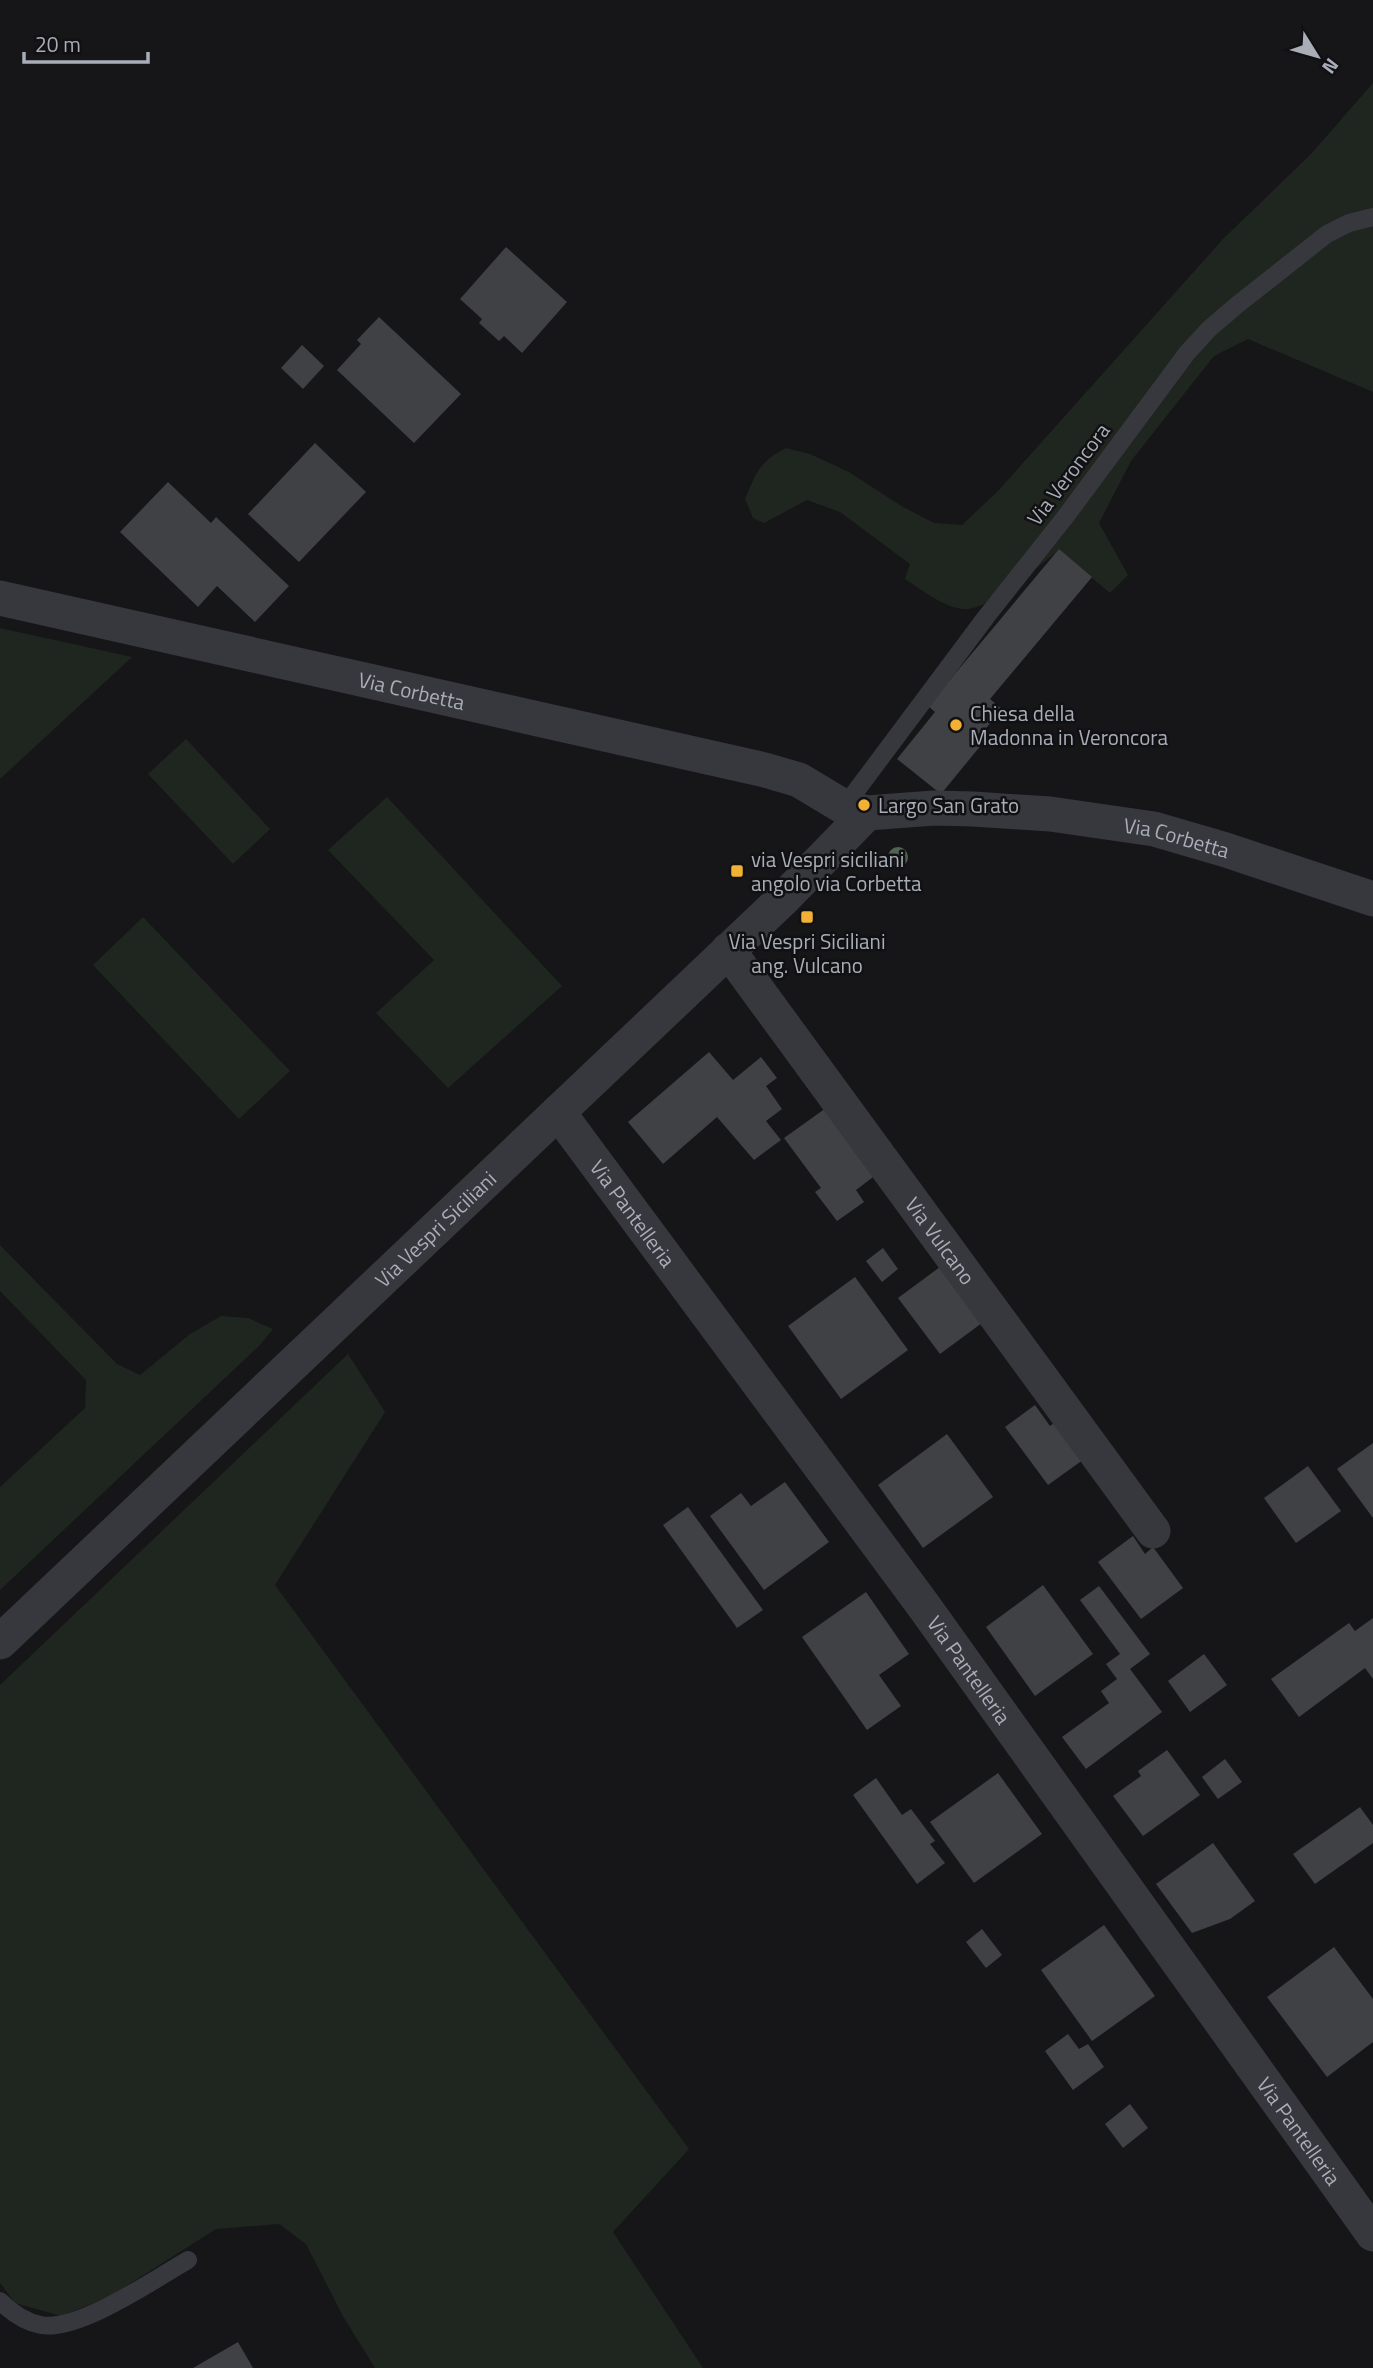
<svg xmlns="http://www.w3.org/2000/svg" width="1373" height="2368" font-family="'Titillium Web',sans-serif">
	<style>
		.green { fill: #1e261f }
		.building { fill: #404145 }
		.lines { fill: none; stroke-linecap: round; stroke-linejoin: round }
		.service { stroke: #37383d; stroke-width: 18 }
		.minor { stroke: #37383d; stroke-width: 35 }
		.tree { fill: #506452 }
		.poi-dot { fill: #f2b134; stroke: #111113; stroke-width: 2.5 }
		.labels { text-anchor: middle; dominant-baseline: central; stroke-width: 5; stroke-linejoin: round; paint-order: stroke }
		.street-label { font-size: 21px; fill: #a8adb8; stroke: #111113 }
		.poi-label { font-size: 21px; fill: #a8adb8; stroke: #111113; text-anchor: start }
	</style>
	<rect width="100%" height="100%" fill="#161618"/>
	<g class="green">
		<path d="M1373,83V392L1248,339L1214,356L1131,461L1099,523L1128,575L1110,593L1059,550C1038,566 990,611 963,609C945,608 920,589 905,579L910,564L840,512L807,500L764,523L753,518L745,499C756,473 759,462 786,448L810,454L849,472L903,507L934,523L962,525L998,491L1223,239L1311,154Z"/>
		<polygon points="0,628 132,657 0,779"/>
		<polygon points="186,739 270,829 233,864 148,774"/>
		<polygon points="387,797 562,986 448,1088 376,1013 434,960 328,850"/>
		<polygon points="143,917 290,1071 239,1119 93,965"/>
		<polygon points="0,1245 117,1364 140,1375 190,1334 221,1316 248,1318 273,1329 260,1345 0,1590 0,1487 85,1408 86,1380 0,1291"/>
		<polygon points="348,1354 385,1412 275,1585 689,2149 613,2232 703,2368 375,2368 344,2318 306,2244 279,2224 216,2229 109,2297 61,2316 15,2303 0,2283 0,1685"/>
	</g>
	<g class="building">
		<polygon points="506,247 567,302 522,353 504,336 499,341 479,323 482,319 460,299"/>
		<polygon points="379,317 461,394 414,443 337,370 361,344 357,340"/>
		<polygon points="302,345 324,366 303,389 281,368"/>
		<polygon points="315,443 366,492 299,562 248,514"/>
		<polygon points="168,482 211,523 216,517 289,586 255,622 217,586 198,607 120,532"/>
		<polygon points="1059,549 1092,577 990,699 1002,709 977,739 982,744 941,794 897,759 935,712 928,706"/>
		<polygon points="709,1052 733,1080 761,1057 777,1078 766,1086 782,1109 766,1121 781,1140 754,1160 717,1117 663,1164 628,1122"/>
		<polygon points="833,1103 881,1171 856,1190 864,1202 837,1221 815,1192 821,1188 784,1138"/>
		<polygon points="883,1248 898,1269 882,1282 866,1261"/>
		<polygon points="944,1264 986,1320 940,1354 898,1298"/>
		<polygon points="855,1277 908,1350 841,1399 788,1326"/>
		<polygon points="1035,1405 1050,1426 1059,1419 1087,1457 1048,1485 1005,1427"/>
		<polygon points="947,1434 993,1497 923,1548 878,1485"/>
		<polygon points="1373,1443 1373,1518 1337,1469"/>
		<polygon points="1308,1466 1341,1511 1296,1543 1264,1498"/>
		<polygon points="785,1482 829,1542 764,1590 710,1516 741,1493 751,1506"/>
		<polygon points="688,1507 763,1610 737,1628 663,1525"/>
		<polygon points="1133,1536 1145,1554 1153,1547 1183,1588 1141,1619 1098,1562"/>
		<polygon points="1043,1585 1093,1654 1035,1696 986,1627"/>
		<polygon points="1099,1586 1150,1654 1130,1669 1162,1712 1086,1769 1062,1737 1109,1703 1101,1691 1117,1679 1106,1664 1120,1654 1080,1600"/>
		<polygon points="866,1592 909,1654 879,1675 901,1706 867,1730 802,1637"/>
		<polygon points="1373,1618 1373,1679 1365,1668 1299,1717 1271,1679 1349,1623 1355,1631"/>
		<polygon points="1204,1654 1227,1685 1190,1712 1168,1681"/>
		<polygon points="1167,1750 1200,1795 1143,1836 1113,1796 1141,1776 1138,1771"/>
		<polygon points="1225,1759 1242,1782 1218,1799 1202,1777"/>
		<polygon points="998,1773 1042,1834 974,1883 930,1822"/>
		<polygon points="876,1778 902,1815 911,1809 935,1841 930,1844 945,1863 917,1884 853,1795"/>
		<polygon points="1360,1807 1373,1825 1373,1843 1315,1884 1293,1854"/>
		<polygon points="1213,1843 1255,1901 1230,1919 1192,1933 1156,1884"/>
		<polygon points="1104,1925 1155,1996 1092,2041 1041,1970"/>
		<polygon points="982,1929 1002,1955 986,1968 966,1942"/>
		<polygon points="1334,1947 1373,1999 1373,2042 1327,2077 1267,1997"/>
		<polygon points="1068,2034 1079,2049 1088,2044 1104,2067 1073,2090 1045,2051"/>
		<polygon points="1130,2104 1148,2128 1123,2148 1105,2124"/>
		<polygon points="238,2342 253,2368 193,2368"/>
	</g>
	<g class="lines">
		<g class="service">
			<polyline points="844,807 986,617 1066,516 1187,353 1209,329 1237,305 1327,234 1349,223 1373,217"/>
			<path d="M0,2301C11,2312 25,2322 41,2325C78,2332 155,2279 188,2260"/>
		</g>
		<g class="minor">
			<path id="s1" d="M0,598L765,770L799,780L844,807L867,813L934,808L973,809L1050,814L1154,829L1226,850L1373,899"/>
			<path id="s2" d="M728,950L1153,1531"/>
			<path id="s3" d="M558,1112L923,1605L1373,2234"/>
			<path id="s4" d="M0,1642L784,898L867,813"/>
		</g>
	</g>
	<circle class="tree" cx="898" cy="857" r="10"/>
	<g class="poi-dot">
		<circle cx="956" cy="725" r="7"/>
		<circle cx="864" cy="805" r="7"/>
		<rect x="730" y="864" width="14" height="14" rx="3.5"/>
		<rect x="800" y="910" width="14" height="14" rx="3.5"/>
	</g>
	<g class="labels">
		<g class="street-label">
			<text transform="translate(1068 474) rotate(-53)">Via Veroncora</text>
			<text stroke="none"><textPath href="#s1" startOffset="422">Via Corbetta</textPath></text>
			<text stroke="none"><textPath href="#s1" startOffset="1208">Via Corbetta</textPath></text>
			<text stroke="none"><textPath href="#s3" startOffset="126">Via Pantelleria</textPath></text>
			<text stroke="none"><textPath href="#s4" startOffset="600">Via Vespri Siciliani</textPath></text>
			<text stroke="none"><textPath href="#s2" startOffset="360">Via Vulcano</textPath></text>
			<text stroke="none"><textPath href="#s3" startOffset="693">Via Pantelleria</textPath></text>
			<text stroke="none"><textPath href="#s3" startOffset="1260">Via Pantelleria</textPath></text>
		</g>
		<g class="poi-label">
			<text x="970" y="713">Chiesa della<tspan x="970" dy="24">Madonna in Veroncora</tspan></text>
			<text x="878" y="805">Largo San Grato</text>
			<text x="751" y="859">via Vespri siciliani<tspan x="751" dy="24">angolo via Corbetta</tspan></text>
			<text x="807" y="941" text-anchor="middle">Via Vespri Siciliani<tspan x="807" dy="24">ang. Vulcano</tspan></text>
		</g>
	</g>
	<g transform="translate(1317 56) rotate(127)" stroke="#111113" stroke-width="5" paint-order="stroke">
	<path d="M0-5L12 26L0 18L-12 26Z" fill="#a8adb8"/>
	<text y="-10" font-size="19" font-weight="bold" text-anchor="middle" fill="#a8adb8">N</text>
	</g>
	<path d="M24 52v10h124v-10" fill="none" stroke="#a8adb8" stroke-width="3.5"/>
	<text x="35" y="52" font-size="21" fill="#a8adb8" stroke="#111113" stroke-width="5" paint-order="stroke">20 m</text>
</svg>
